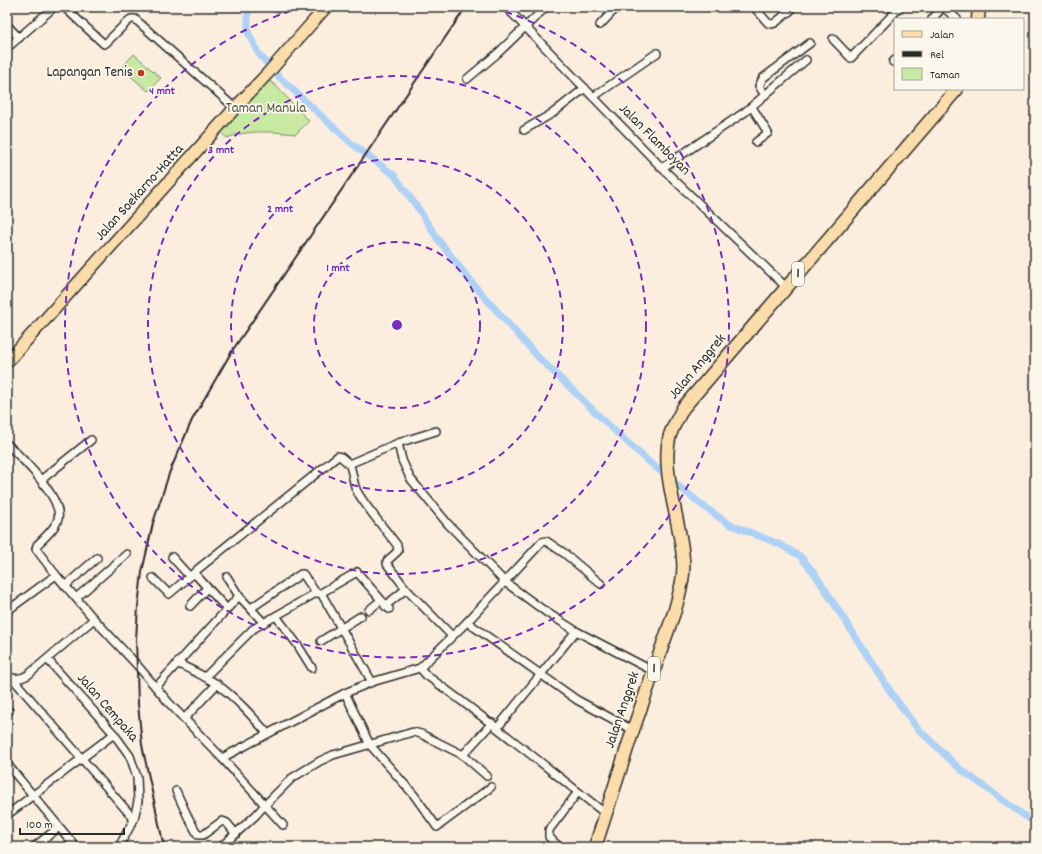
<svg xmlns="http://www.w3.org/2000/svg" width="1042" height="854" font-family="Dekko,sans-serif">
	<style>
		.green { fill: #c8e9a1; stroke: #7a8a66 }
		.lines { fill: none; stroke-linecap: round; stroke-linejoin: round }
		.canal { stroke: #aed1f6; stroke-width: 7 }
		.minor-casing { stroke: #2b2b2b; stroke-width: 10 }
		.primary-casing { stroke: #2b2b2b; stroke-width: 14 }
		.trunk-casing { stroke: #2b2b2b; stroke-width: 15 }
		.minor { stroke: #fbf7ec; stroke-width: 7 }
		.primary { stroke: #faddab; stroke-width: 11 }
		.trunk { stroke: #faddab; stroke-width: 12 }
		.rail { stroke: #2b2b2b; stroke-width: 2 }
		.ring { fill: none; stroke: #7b2cbf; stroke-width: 2; stroke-dasharray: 7 5 }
		.poi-dot { fill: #c8321e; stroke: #fbf7ec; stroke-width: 1.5 }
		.labels { text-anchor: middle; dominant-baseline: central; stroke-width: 3.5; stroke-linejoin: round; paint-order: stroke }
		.shield { fill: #fbf7ec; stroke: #696865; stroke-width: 1 }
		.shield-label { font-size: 14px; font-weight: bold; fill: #2b2b2b }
		.poi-label { font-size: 15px; fill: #2b2b2b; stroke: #fbf7ec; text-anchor: end }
		.park-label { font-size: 15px; fill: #525a48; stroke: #fbf7ec }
		.street-label { font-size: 15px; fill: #2b2b2b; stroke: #fbf7ec }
		.centre { fill: #7b2cbf; stroke: #fbf7ec; stroke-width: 2 }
		.ring-label { font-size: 12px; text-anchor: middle; font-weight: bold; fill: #7b2cbf; stroke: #fbf7ec; stroke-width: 3.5; stroke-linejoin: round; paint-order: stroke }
	</style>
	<rect width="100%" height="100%" fill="#fbeedf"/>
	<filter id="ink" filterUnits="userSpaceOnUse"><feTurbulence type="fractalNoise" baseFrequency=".025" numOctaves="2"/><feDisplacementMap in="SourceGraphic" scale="8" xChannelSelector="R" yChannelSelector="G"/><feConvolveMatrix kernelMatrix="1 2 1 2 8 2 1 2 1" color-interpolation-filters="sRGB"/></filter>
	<g filter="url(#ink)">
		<g class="green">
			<polygon points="134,54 161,78 148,91 121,68"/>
			<path d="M265,77L274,84L309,121L296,134C273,132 249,129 227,138L217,129Z"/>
		</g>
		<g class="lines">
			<polyline class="canal" points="248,7 248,32 258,53 277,75 351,143 394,175 420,211 437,238 472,283 537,356 616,432 648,461 703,506 729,524 779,544 800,556 815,574 892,694 917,728 959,768 1008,804 1035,823"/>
			<defs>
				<g id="minor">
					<polyline points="64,7 104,44 106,43 127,22 131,19 135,19 235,108"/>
					<polyline points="506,7 662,168 786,287"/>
					<polyline points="754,7 768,23 772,24 775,23 791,10"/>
					<polyline points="943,7 957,19"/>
					<polyline points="932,19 943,7"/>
					<polyline points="7,25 19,38"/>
					<polyline points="600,25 617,7"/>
					<polyline points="833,39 851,58 900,7"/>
					<polyline points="7,48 54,7"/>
					<polyline points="893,62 895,60"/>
					<polyline points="467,79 498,53 546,7"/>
					<polyline points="765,95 759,86 763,78 810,43"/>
					<polyline points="593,97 657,53"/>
					<polyline points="752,107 768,133 756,142"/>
					<polyline points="524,130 553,113 585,88"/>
					<polyline points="662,168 745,112 806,60"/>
					<polyline points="398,443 402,460 410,478 448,524 505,582 546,612 576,631 653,671"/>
					<path d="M7,444C21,457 63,498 58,519C55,529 44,538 37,545L36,549L56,575"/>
					<path d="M349,464C354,473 352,484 358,493C369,511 384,528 397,545L398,551L387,561V564L406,589L452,636"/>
					<polyline points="41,480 91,440"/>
					<polyline points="172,557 189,576"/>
					<polyline points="227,577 239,596"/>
					<polyline points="153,578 169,594 194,573"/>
					<polyline points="65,586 97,558"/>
					<polyline points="321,593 357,572 389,609"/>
					<polyline points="76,598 127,554"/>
					<polyline points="190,606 207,588"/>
					<polyline points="385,606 406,589"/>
					<polyline points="251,608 301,574 303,574 305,577 316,593"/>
					<polyline points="227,609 194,573 198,569 338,456 341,457 349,464 398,443 436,431"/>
					<polyline points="369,610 380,601"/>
					<polyline points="7,611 56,575 94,619 137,665 169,703 222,758 345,693 372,682 420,668 467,622 542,542 546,541 564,553 601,584"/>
					<polyline points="276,616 297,644 312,668"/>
					<polyline points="467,622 577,700 633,730"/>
					<polyline points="321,641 361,616"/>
					<polyline points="48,660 114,734 130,756 137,777 138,801 134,819 119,847"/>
					<path d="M177,663C191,670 205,676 218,685C237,699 252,716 267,733"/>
					<path d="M420,668L426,675C488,719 546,767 606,814"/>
					<path d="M7,676C15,680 20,679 28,675L94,619"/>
					<polyline points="205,677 253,629 316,593 321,593 372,682"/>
					<polyline points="13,679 134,819"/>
					<polyline points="156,687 239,596 263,622"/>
					<polyline points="345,693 370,745 414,795 437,827 491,787"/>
					<polyline points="7,712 9,711"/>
					<polyline points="184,719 217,684"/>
					<polyline points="498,727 576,631"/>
					<polyline points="463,755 487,776"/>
					<polyline points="222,758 265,805 292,778 320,761 333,755 413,732 421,734 463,755 492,723"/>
					<polyline points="7,764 76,847"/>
					<polyline points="176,791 188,817 198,835 203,835 222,821 227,823 236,834"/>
					<polyline points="7,815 114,734"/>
					<polyline points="34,847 58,828"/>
					<polyline points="221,847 256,815 265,805 283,825"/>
					<polyline points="559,847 549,837 549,830 578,792"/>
				</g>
				<polyline id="primary" points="7,362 235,108 268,73 326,7"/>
				<g id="trunk">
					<polyline points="978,19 979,7"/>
					<path d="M595,847L633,730L675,610C679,594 685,577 683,559C681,522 660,471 670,435C673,426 679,416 683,408L957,89"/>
				</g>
			</defs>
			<use href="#minor" class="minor-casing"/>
			<use href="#primary" class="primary-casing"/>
			<use href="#trunk" class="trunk-casing"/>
			<use href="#minor" class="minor"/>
			<use href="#primary" class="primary"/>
			<use href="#trunk" class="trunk"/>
			<polyline class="rail" points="164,847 142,745 138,704 136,639 138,607 142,572 153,523 170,471 192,420 232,351 466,7"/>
		</g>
	</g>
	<g class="ring">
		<circle cx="397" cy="325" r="83"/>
		<circle cx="397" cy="325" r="166"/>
		<circle cx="397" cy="325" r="249"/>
		<path d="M494 8A332 332 0 1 1 300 8"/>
	</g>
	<circle class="poi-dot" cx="141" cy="73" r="4"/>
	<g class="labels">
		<g class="shield">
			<rect x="792" y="262" width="12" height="24" rx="3"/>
			<rect x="648" y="657" width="12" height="24" rx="3"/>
		</g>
		<g class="shield-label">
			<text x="798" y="274">1</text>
			<text x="654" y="669">1</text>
		</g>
		<g class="poi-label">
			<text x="133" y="73">Lapangan Tenis</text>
		</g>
		<g class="park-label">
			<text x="266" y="109">Taman Manula</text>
		</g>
		<g class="street-label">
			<text transform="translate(654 140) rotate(45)">Jalan Flamboyan</text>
			<text transform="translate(140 193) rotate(-48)">Jalan Soekarno-Hatta</text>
			<text transform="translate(698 367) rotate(-50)">Jalan Anggrek</text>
			<text transform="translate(107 708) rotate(49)">Jalan Cempaka</text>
			<text transform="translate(623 710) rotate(-71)">Jalan Anggrek</text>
		</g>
	</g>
	<circle cx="397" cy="325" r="6" class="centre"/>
	<g class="ring-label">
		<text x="162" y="94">4 mnt</text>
		<text x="221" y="153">3 mnt</text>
		<text x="280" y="212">2 mnt</text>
		<text x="338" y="271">1 mnt</text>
	</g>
	<rect width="1042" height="854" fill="none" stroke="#fbf7ec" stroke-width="24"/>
	<rect x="12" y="12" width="1018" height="830" fill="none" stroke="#2b2b2b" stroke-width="1.5" filter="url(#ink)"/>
	<rect x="894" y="18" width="130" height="72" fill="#fbf7ec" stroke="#a8a59f"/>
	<rect x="902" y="31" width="20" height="6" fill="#faddab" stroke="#a8a59f"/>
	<text x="930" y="38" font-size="12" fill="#2b2b2b">Jalan</text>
	<rect x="902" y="51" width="20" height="6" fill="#2b2b2b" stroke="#a8a59f"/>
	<text x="930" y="58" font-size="12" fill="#2b2b2b">Rel</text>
	<rect x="902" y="68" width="20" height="12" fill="#c8e9a1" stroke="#a8a59f"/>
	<text x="930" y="78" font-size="12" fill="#2b2b2b">Taman</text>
	<path d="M20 828v6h104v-6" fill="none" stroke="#2b2b2b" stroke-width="2"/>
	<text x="26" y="828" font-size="12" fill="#2b2b2b" stroke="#fbf7ec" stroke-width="3" paint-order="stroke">100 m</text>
</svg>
